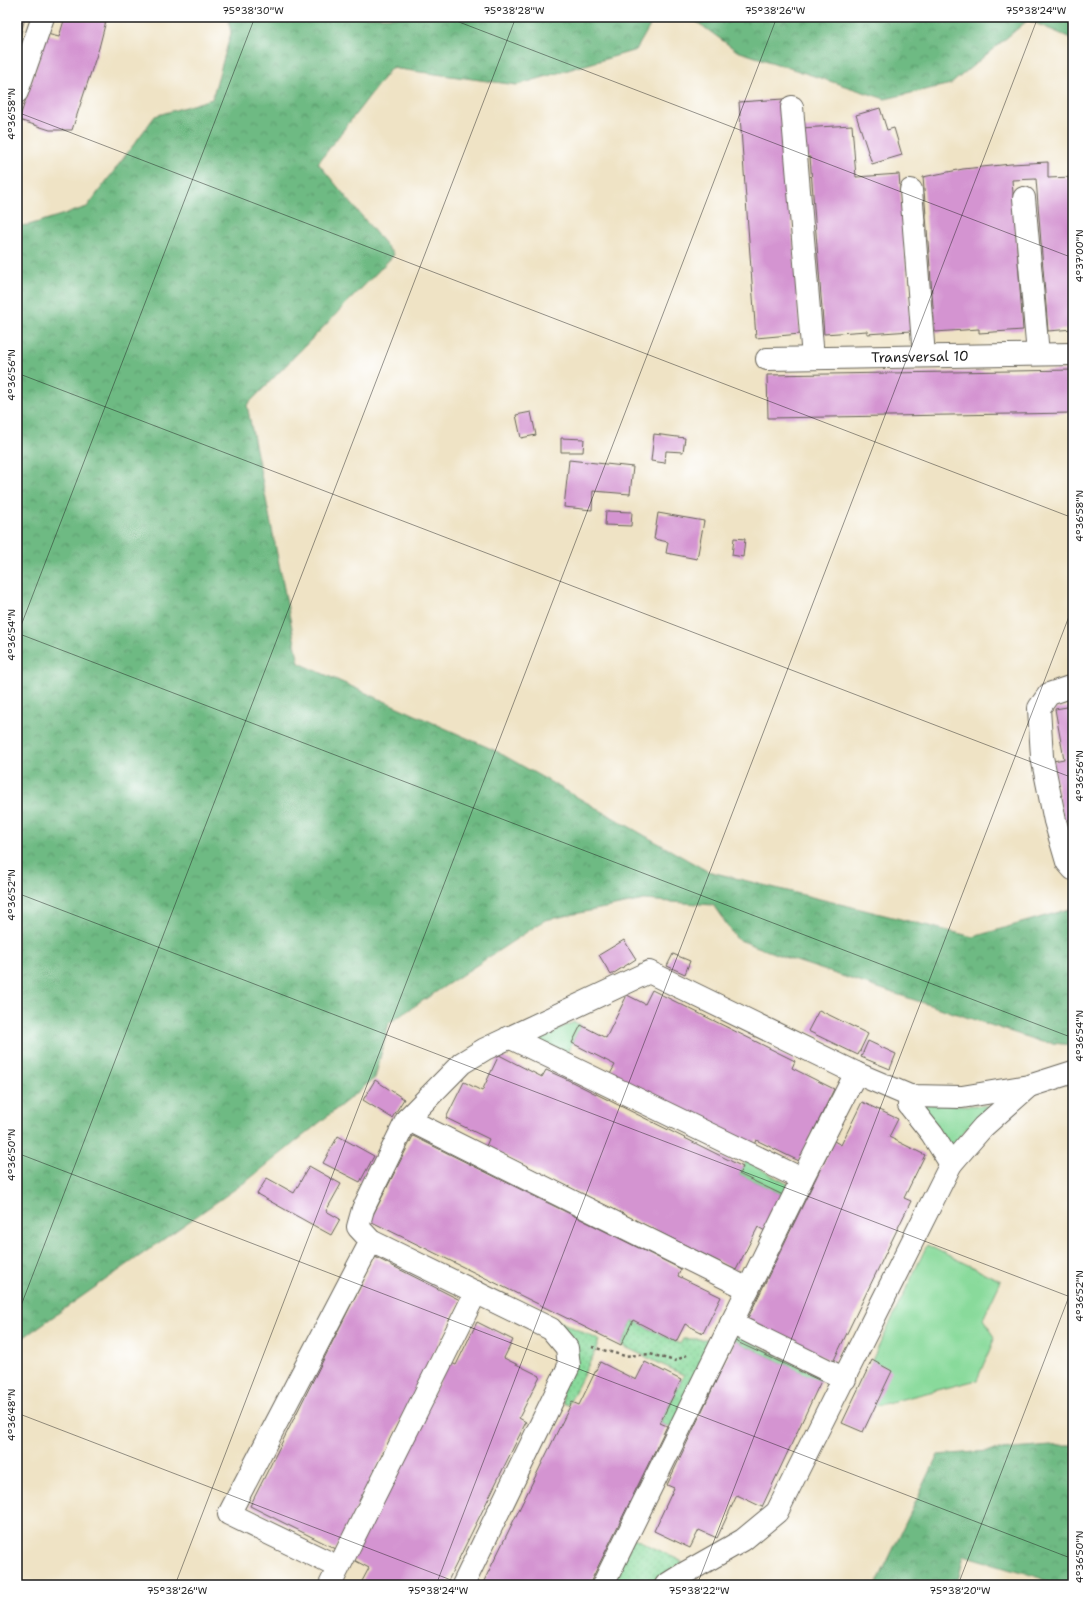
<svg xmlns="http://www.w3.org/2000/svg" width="1090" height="1602" font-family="'Shantell Sans',sans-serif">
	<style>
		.grass { fill: url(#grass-dots); stroke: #527b5c }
		.forest { fill: url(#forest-crowns); stroke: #456b50 }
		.garden { fill: #89da9b; stroke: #527b5c }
		.building { fill: #d494d1 }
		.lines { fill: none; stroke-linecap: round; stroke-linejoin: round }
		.minor-casing { stroke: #666257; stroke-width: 24 }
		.path { stroke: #666257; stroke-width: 2.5; stroke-dasharray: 3 3; stroke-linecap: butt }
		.minor { stroke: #fff; stroke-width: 22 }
		.ticks { fill: none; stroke: #1c1c1c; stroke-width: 1; stroke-opacity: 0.45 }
		.labels { text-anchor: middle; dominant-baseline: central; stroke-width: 3; stroke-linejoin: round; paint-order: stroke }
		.street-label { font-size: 14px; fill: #1c1c1c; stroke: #fff }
		.neatline { fill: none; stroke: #1c1c1c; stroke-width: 1.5 }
		.ticks-label { font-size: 10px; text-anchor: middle; fill: #1c1c1c }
	</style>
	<defs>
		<pattern id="grass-dots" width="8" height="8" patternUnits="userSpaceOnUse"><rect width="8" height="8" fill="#89da9b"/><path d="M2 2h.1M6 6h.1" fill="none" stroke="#76ba85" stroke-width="1.8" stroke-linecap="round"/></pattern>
		<pattern id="forest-crowns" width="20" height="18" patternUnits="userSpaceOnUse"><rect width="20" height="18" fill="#6eba83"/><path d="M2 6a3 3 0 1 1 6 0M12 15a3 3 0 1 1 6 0" fill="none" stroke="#5a966a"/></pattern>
	</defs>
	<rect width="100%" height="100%" fill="#fff"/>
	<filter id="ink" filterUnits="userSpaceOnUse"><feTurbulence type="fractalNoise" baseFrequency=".025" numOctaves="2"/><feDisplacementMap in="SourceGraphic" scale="8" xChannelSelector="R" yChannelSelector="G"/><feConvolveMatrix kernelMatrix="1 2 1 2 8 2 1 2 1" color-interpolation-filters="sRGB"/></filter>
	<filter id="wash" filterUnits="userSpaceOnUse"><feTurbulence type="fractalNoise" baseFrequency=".012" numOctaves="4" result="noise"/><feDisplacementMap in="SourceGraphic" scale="16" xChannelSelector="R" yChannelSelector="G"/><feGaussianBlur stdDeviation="0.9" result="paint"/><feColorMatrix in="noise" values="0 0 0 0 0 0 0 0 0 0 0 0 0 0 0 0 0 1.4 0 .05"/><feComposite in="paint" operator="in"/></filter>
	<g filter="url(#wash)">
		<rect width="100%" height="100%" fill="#efe3c5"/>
		<g class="grass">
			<polygon points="633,1320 680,1344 683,1339 707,1339 714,1346 675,1426 667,1426 660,1423 684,1375 621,1345"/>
			<polygon points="559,1321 599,1340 595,1352 568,1405 563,1403 556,1327"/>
			<polygon points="737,1335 821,1377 820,1381 732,1339"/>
			<polygon points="634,1538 683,1562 645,1585 611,1585"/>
		</g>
		<g class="forest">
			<polygon points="228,17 655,17 636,50 517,85 391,68 318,163 394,255 247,405 299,663 496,751 707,871 973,937 1073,908 1073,1045 1042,1042 784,957 737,939 713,905 644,900 545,920 389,1023 375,1078 248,1180 17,1342 17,226 29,225 87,207 155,116 212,99 231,33"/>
			<polygon points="690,17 1073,17 1073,39 1028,20 951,84 885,99 737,51"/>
			<polygon points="1064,1445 1073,1445 1073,1585 1052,1585 1038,1577 964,1555 957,1585 876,1585 938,1455"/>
		</g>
		<g class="garden">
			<polygon points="574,1022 581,1025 564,1059 535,1041 538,1038"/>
			<polygon points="927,1104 991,1106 966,1129 951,1147 922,1106"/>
			<polygon points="746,1161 789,1185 783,1195 739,1174"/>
			<polygon points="927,1245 1001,1281 983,1319 995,1337 977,1380 875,1406 855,1396"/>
		</g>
		<g id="blocks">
			<g class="building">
				<polygon points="17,17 25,17 18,46 17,45"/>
				<polygon points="65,17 107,17 99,48 72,130 50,130 19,120 47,34 59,37"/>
				<polygon points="783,99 800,334 756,338 739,102"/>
				<polygon points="880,108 887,130 894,128 902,155 872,164 856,115"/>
				<polygon points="852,125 856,177 899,174 911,331 867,334 867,331 824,334 810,157 804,157 801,128"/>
				<polygon points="1048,162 1048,178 1073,177 1073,329 1048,331 1036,179 1012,180 1023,330 979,333 979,329 935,332 923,177 963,169 1011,164"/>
				<polygon points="1073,370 1073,413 768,418 767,375"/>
				<polygon points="531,412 536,435 521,438 516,415"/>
				<polygon points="654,434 685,438 683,452 666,451 665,463 651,461"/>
				<polygon points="561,438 584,439 583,452 561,452"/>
				<polygon points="569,460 633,467 630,494 593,491 592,510 564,507"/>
				<polygon points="606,511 632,512 631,526 605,525"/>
				<polygon points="658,513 704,521 697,559 666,553 668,542 654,539"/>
				<polygon points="734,538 745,539 743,557 732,555"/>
				<polygon points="1073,706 1073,819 1063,821 1053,761 1064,759 1055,709"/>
				<polygon points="624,940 636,959 611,975 599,955"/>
				<polygon points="673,954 690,961 685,974 667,966"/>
				<polygon points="652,990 795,1061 792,1068 834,1089 799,1161 756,1140 753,1147 609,1076 615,1065 572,1043 581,1025 606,1038 627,995 645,1004"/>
				<polygon points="819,1010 868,1034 858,1055 808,1031"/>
				<polygon points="868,1041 896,1054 890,1069 861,1057"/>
				<polygon points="499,1055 542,1077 546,1070 564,1078 743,1167 739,1174 783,1195 765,1231 758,1227 736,1270 486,1146 489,1139 446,1118 464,1082 482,1091"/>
				<polygon points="375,1080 404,1099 392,1118 363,1100"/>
				<polygon points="862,1102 898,1119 889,1137 925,1155 904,1198 911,1201 833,1362 747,1320 834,1141 841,1145"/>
				<polygon points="338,1136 374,1156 360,1182 323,1163"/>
				<polygon points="413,1136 681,1269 678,1276 721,1297 703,1333 685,1324 676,1342 633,1320 621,1345 370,1221"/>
				<polygon points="309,1166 341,1184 326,1211 340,1219 331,1235 257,1194 267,1178 294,1193"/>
				<polygon points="375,1257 460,1300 336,1549 250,1506"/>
				<polygon points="477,1322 513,1340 504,1358 540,1376 519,1418 526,1422 446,1585 360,1585 369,1568 352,1559 449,1362 456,1365"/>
				<polygon points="735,1341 821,1381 762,1507 737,1495 717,1538 699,1530 690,1548 654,1531 674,1488 667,1485"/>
				<polygon points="872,1360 892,1371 863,1432 842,1423"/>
				<polygon points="600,1362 636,1380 645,1362 681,1380 660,1423 667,1426 589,1585 482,1585 572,1402 579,1405"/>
			</g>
		</g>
	</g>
	<g filter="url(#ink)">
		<use href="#blocks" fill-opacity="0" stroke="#666257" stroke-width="1"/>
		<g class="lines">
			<defs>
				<g id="minor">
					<polyline points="17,92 43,17"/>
					<polyline points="792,107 813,358"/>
					<polyline points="911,190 924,356"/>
					<polyline points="1024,198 1038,354"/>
					<path id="s1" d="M767,359L1073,354"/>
					<polyline points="1073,686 1049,694 1039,708 1042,757 1055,821 1067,862 1073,869"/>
					<polyline points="509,1037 802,1179"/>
					<polyline points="910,1096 909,1105 932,1134 951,1164"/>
					<polyline points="407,1119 748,1289"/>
					<polyline points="731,1323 845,1379"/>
					<polyline points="338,1567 229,1514 371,1241"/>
					<polyline points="330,1585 476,1292"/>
					<polyline points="463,1585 569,1366 567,1348 551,1329 371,1241 358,1227 363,1209 407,1119 462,1063 485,1049 649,972 856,1073 910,1096 962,1097 1029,1086 1073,1072"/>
					<polyline points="603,1585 802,1179 856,1073"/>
					<polyline points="666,1585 685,1573 743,1540 777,1512 951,1164 983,1127 1029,1086"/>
				</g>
			</defs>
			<use href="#minor" class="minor-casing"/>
			<polyline class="path" points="592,1347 625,1356 650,1354 675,1361 687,1355"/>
			<use href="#minor" class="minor"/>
		</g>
	</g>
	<path class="ticks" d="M446,17L1073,258M17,112L1073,518M17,373L1073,778M17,633L1073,1038M17,636L255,17M17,893L1073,1298M17,1153L1073,1559M17,1316L516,17M17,1413L464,1585M175,1585L777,17M436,1585L1038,17M697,1585L1073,606M958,1585L1073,1286"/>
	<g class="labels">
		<g class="street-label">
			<text stroke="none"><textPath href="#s1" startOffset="153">Transversal 10</textPath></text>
		</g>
	</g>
	<rect width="1090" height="1602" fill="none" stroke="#fff" stroke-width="44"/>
	<rect x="22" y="22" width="1046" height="1558" class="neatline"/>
	<g class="ticks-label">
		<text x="253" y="14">75°38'30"W</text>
		<text x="514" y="14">75°38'28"W</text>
		<text x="775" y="14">75°38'26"W</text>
		<text x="1036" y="14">75°38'24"W</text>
		<text transform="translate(11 114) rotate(-90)" y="4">4°36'58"N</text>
		<text transform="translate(1079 256) rotate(-90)" y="4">4°37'00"N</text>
		<text transform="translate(11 375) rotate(-90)" y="4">4°36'56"N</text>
		<text transform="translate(1079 516) rotate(-90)" y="4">4°36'58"N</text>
		<text transform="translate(11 635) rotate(-90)" y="4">4°36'54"N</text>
		<text transform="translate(1079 776) rotate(-90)" y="4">4°36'56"N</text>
		<text transform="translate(11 895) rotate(-90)" y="4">4°36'52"N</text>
		<text transform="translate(1079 1036) rotate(-90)" y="4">4°36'54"N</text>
		<text transform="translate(11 1155) rotate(-90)" y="4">4°36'50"N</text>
		<text transform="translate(1079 1296) rotate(-90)" y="4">4°36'52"N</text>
		<text transform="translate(11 1415) rotate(-90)" y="4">4°36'48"N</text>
		<text transform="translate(1079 1557) rotate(-90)" y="4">4°36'50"N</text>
		<text x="177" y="1594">75°38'26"W</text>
		<text x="438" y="1594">75°38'24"W</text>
		<text x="699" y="1594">75°38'22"W</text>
		<text x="960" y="1594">75°38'20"W</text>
	</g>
</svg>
